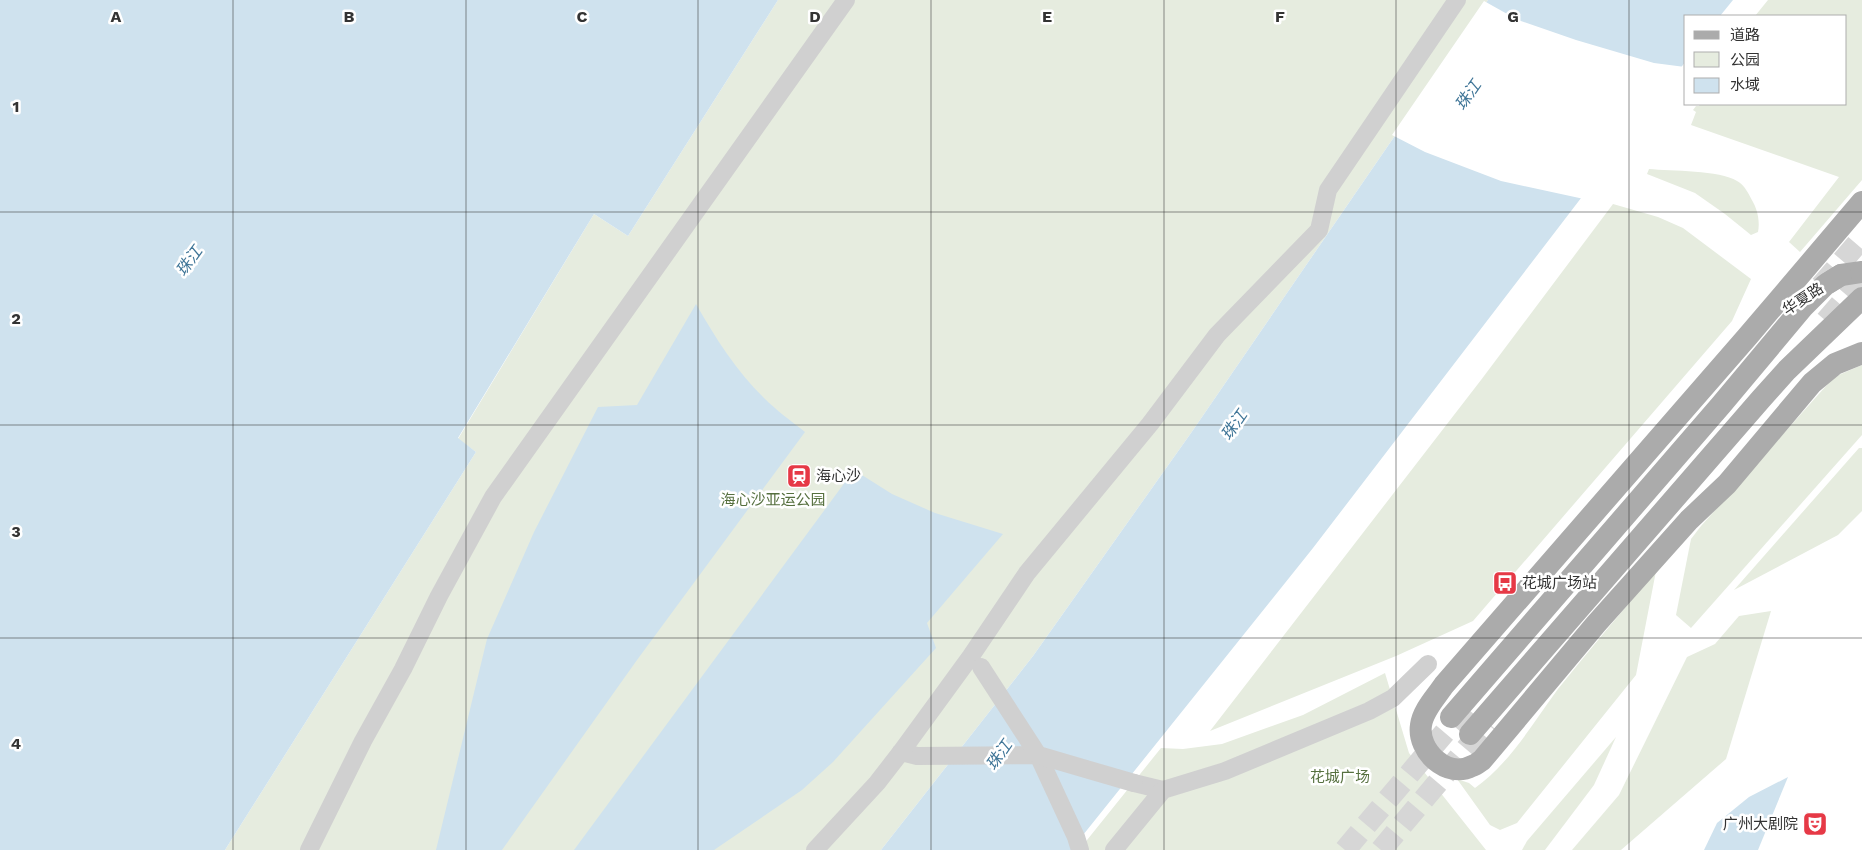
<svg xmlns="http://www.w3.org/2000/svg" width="1862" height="850" font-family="'Work Sans','Noto Sans SC',sans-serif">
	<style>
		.green { fill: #e6ecdf }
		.water { fill: #cfe2ee }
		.pier { fill: #fff }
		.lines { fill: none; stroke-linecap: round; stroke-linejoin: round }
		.major-tunnel { stroke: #d6d6d6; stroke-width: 22; stroke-dasharray: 22 11; stroke-linecap: butt }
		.minor { stroke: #d0d0d0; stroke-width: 18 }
		.major { stroke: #ababab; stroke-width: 22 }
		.minor-bridge { stroke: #d0d0d0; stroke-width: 18 }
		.grid { fill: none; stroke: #333; stroke-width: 1; stroke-opacity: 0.55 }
		.labels { text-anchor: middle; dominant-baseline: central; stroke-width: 5; stroke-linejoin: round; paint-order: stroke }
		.street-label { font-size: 15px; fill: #333; stroke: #fff }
		.poi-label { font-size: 15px; fill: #333; stroke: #fff; text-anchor: start }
		.park-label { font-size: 15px; fill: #56703f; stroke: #fff }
		.water-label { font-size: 16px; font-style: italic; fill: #3f7597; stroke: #fff }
		.grid-label { font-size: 16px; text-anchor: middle; font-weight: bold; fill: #333; stroke: #fff; stroke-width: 5; stroke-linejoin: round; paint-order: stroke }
	</style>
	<rect width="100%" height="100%" fill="#fff"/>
	<g class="green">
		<polygon points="778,0 1488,0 1191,433 1033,656 881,850 225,850 476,452 458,439 594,214 628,236"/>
		<polygon points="1768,0 1862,0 1862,180 1800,252 1789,242 1839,177 1691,125 1696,112 1693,110 1696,106 1699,106 1700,104 1846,104 1846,16 1755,16"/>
		<path d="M1649,169C1671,171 1720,170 1737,181C1745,185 1749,195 1753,202C1758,211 1760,223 1758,232L1751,235L1725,214L1695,193L1647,174Z"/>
		<polygon points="1613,204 1658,217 1683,228 1751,279 1732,321 1473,621 1396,656 1210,731 1481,380"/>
		<polygon points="1862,365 1862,435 1691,628 1676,615 1691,539 1701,526 1834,377"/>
		<polygon points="1859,448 1862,448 1862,511 1838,535 1734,590"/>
		<path d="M1656,571L1636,675L1517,823L1500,830L1490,825L1457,779L1469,783L1475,788C1511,762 1532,724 1558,689C1590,649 1623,610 1656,571Z"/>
		<polygon points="1771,611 1726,759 1621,850 1572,850 1619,795 1687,657 1715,644 1739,616"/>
		<polygon points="1385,673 1409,753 1486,850 1079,850 1161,748 1183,749 1222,744 1303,715"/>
		<polygon points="1616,737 1594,785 1545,850 1522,850 1527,841"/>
	</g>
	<g class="water">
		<polygon points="0,0 778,0 628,236 594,214 458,438 476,452 225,850 0,850"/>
		<polygon points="1488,0 1733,0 1720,16 1686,16 1686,61 1313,548 1071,850 881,850 1033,656 1191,433"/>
		<path d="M696,304C715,337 736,371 764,398C776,410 791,421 805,432L637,660L502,850H436L487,639L534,532L598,407L637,405Z"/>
		<polygon points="854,470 892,494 935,513 1003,534 927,623 936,648 833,762 802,790 714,850 574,850"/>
		<polygon points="1788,777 1758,850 1704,850 1717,823 1749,797"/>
	</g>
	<polygon class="pier" points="1484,1 1518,20 1576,40 1654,63 1685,67 1584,199 1501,181 1425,152 1392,135"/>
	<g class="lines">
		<g class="major-tunnel">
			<polyline points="1821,286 1862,238"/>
			<polyline points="1826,321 1862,279"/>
			<polyline points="1345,850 1468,705"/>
			<polyline points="1381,850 1488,723"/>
		</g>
		<g class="minor">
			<polyline points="901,752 917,756 1038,755 1076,837 1080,850"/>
			<polyline points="1134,783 1163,790"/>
			<polyline points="309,850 363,741 403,669 439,596 493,497 846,0"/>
			<polyline points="815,850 877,783 901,752 971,656 1027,573 1150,424 1217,335 1319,230 1328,190 1457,0"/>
			<polyline points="1114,850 1163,790 1225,771 1369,711 1393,698 1428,664"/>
		</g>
		<g class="major">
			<path d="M1862,202L1748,336L1444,685C1436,697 1423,710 1421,725C1417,751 1447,779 1472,766C1476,765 1479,762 1482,760L1596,624L1689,520L1727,484L1812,383L1835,364L1862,353"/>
			<polyline points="1828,283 1841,275 1862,272"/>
			<polyline points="1451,717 1721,405 1803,307 1825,285 1841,275"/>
			<polyline points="1470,734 1761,399 1787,370 1862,298"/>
		</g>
		<polyline class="minor-bridge" points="981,667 1038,755 1134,783"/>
	</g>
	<path class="grid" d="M233,0V850M466,0V850M698,0V850M931,0V850M1164,0V850M1396,0V850M1629,0V850M0,212H1862M0,425H1862M0,638H1862"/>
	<defs>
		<symbol id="station-square" viewBox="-11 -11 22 22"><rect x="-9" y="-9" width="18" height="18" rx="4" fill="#e63946" stroke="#fff"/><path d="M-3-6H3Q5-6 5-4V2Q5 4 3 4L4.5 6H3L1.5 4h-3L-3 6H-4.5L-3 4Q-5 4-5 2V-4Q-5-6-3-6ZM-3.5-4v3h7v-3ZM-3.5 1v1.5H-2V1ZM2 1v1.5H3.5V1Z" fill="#fff"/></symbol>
		<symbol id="bus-square" viewBox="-11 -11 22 22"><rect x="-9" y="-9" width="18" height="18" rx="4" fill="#e63946" stroke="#fff"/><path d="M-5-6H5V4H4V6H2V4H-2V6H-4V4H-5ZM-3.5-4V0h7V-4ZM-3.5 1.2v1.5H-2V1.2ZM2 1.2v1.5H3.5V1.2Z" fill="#fff"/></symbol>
		<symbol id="theatre-square" viewBox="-11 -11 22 22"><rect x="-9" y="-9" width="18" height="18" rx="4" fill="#e63946" stroke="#fff"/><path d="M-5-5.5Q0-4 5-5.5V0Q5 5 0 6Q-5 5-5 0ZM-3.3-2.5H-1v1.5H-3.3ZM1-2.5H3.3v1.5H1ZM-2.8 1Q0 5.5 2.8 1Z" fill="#fff"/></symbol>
	</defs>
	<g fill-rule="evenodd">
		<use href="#station-square" x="785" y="462" width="28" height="28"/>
		<use href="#bus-square" x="1491" y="569" width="28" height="28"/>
		<use href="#theatre-square" x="1801" y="810" width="28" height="28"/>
	</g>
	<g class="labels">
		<g class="street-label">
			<text transform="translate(1803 299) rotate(-33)">华夏路</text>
		</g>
		<g class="poi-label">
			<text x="816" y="476">海心沙</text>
			<text x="1522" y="583">花城广场站</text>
			<text x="1798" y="824" text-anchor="end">广州大剧院</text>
		</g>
		<g class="park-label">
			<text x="773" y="500">海心沙亚运公园</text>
			<text x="1340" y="777">花城广场</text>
		</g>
		<g class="water-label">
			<text transform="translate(1468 95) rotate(-55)">珠江</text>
			<text transform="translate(189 261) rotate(-54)">珠江</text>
			<text transform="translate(1234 425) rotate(-55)">珠江</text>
			<text transform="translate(999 755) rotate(-55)">珠江</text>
		</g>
	</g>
	<g class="grid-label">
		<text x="116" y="22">A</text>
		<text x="349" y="22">B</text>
		<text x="582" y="22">C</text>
		<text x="815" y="22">D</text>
		<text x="1047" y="22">E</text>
		<text x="1280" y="22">F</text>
		<text x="1513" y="22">G</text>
		<text x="16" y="112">1</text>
		<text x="16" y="324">2</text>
		<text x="16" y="537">3</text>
		<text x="16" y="749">4</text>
	</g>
	<rect x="1684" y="15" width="162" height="90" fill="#ffffff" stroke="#adadad"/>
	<rect x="1694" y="31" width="25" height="8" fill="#ababab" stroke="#adadad"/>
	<text x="1730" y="40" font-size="15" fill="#333333">道路</text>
	<rect x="1694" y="52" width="25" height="15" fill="#e6ecdf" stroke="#adadad"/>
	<text x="1730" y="65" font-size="15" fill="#333333">公园</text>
	<rect x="1694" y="78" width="25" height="15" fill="#cfe2ee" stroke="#adadad"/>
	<text x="1730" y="90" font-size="15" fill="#333333">水域</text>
</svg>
